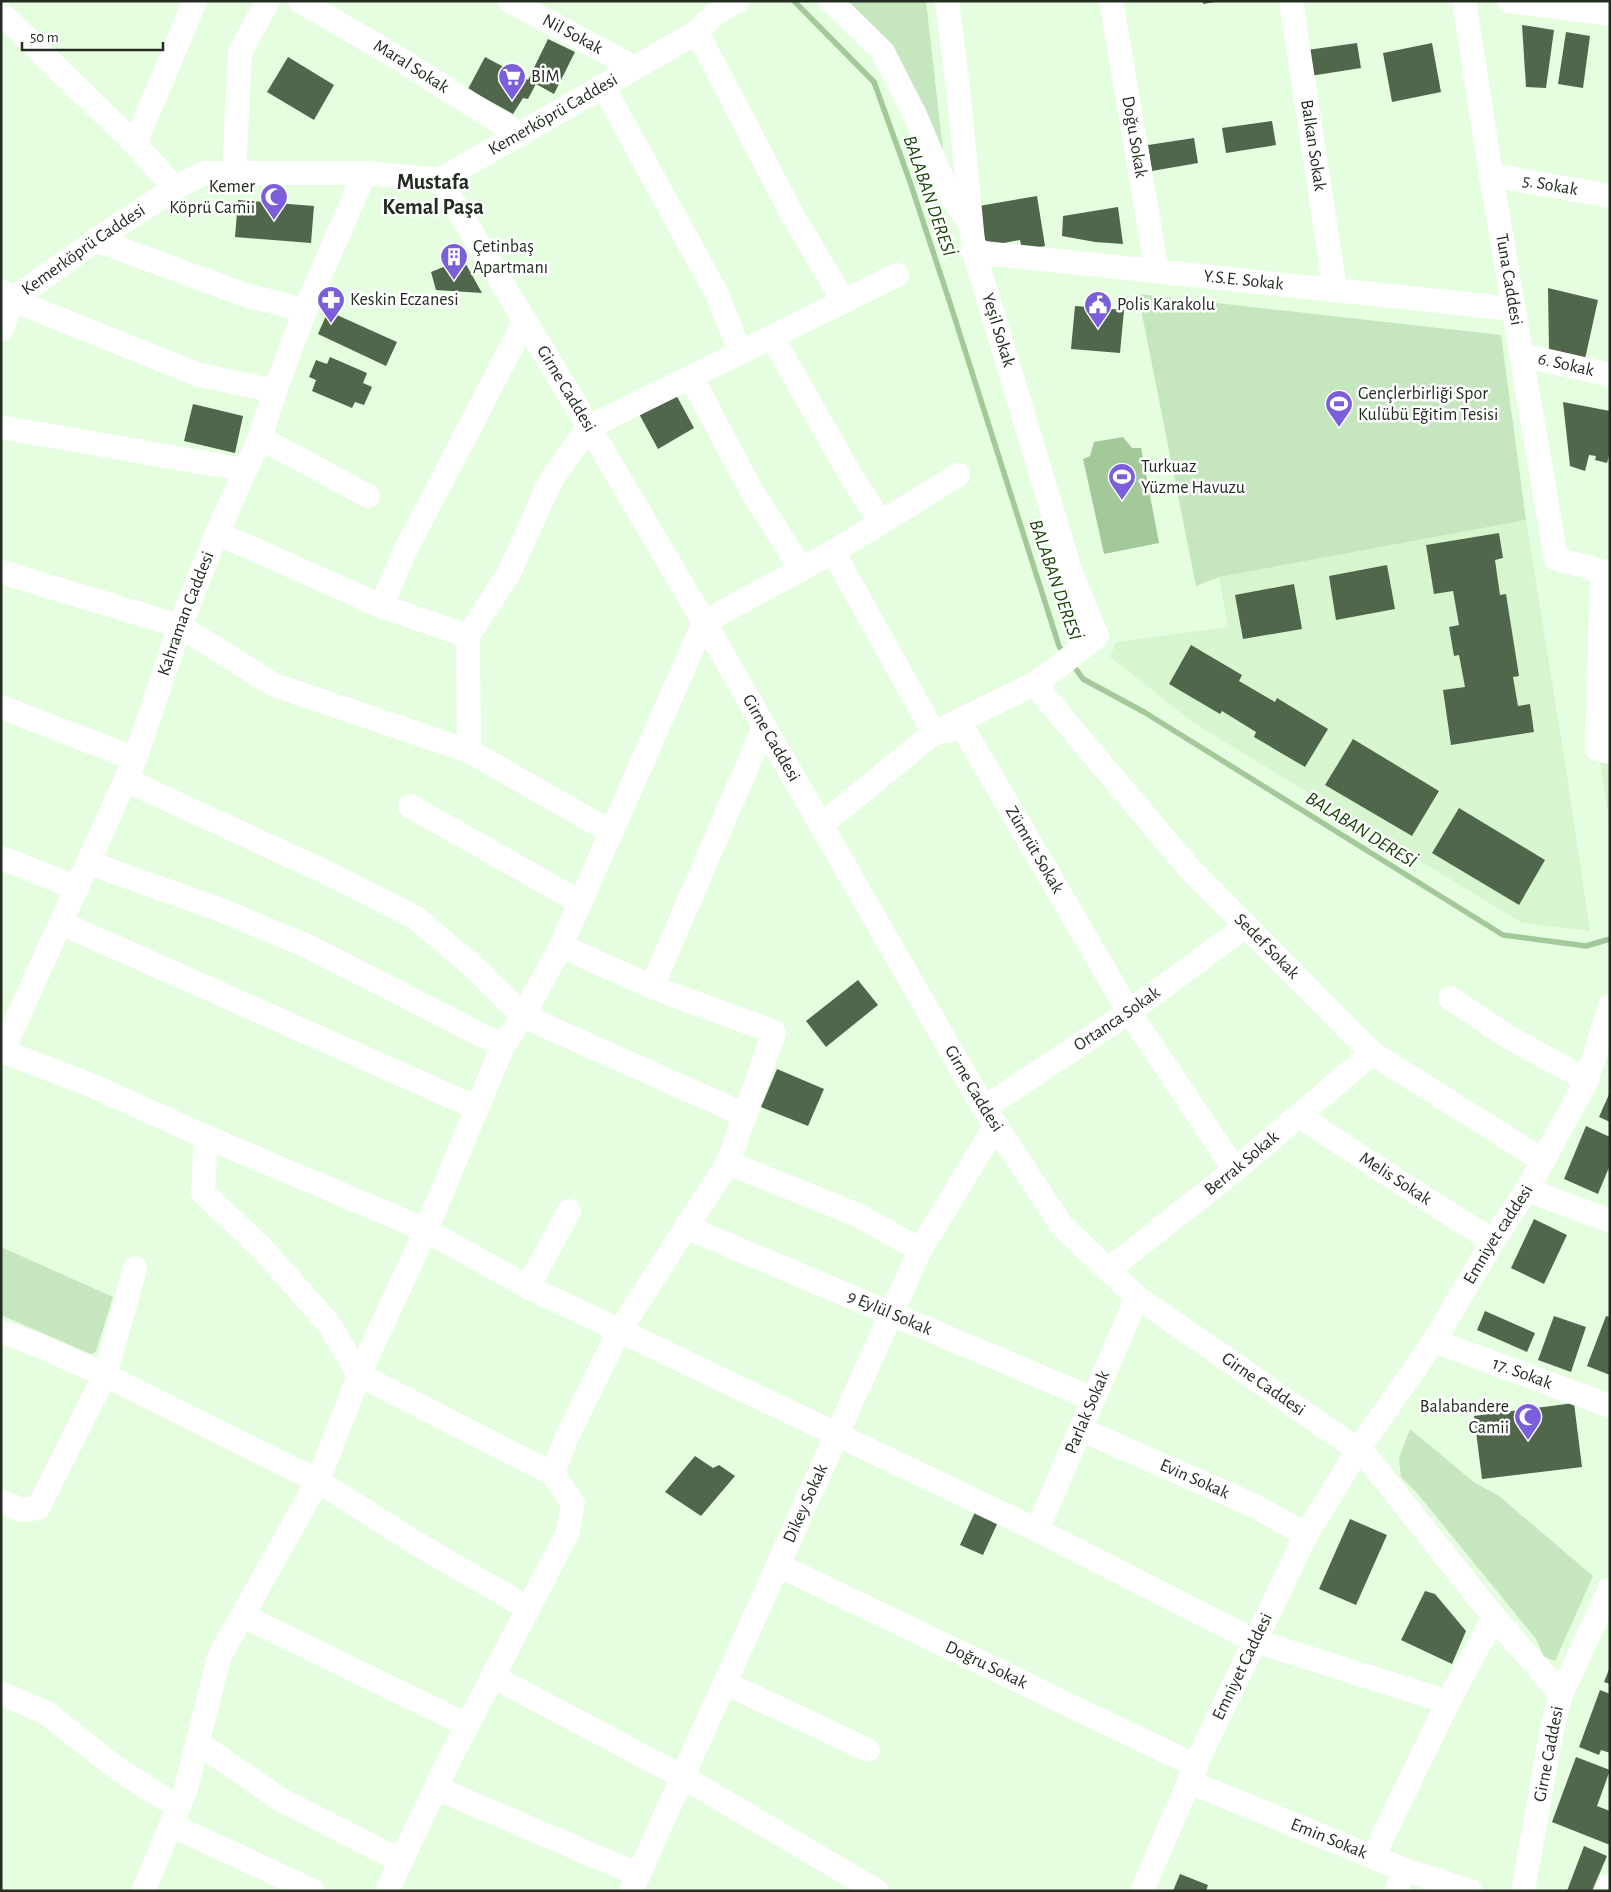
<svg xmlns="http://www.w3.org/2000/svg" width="1611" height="1892" font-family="'Alegreya Sans',sans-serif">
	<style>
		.built { fill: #d7f6d0 }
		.green { fill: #c5e6be }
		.water { fill: #a3c89a }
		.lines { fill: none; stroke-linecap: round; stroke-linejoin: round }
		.stream { stroke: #a3c89a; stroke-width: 5.5 }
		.building { fill: #51674c }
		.minor { stroke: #fff; stroke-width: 24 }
		.labels { text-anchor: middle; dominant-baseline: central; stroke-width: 5; stroke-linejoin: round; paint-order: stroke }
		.street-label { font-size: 18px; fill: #232d21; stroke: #fff }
		.poi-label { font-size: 18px; fill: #232d21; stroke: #fff; text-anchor: start }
		.water-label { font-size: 19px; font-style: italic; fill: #114302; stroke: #fff }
		.district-label { font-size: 22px; font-weight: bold; fill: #232d21; stroke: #fff }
	</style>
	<rect width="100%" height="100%" fill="#e4fedf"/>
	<g class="built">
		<polygon points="1526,520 1565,762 1590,931 1522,923 1194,723 1110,657 1116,642 1228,627 1219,577"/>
		<polygon points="1600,759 1610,761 1610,827"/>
	</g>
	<g class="green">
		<polygon points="842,1 926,1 944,159"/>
		<polygon points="1138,294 1501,335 1526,520 1219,577 1196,586"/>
		<polygon points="1,1247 113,1297 96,1351 91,1354 1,1315"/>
		<polygon points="1410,1429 1475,1483 1499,1496 1593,1576 1555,1661 1544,1657 1536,1639 1417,1493 1401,1477 1399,1458"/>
	</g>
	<polygon class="water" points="1123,437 1132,448 1141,448 1159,543 1104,554 1083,459 1090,456 1094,442"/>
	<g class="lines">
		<g class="stream">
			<polyline points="794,1 874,82 908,176 949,300 1059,646 1065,655"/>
			<polyline points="1071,662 1083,679 1144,712 1503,935 1586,946 1610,939"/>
		</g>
	</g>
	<g class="building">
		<polygon points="1203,1 1215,1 1215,2 1203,4"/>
		<polygon points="1522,25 1554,30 1546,88 1526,87"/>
		<polygon points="1566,32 1590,36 1583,88 1558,84"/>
		<polygon points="548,39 575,52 554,94 536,84 528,99 523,98 513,114 468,89 485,57 528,80"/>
		<polygon points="1357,43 1361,68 1310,76 1307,50"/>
		<polygon points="1432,43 1441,92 1392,102 1383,53"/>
		<polygon points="288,57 334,85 314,120 267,92"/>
		<polygon points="1272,121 1276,145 1226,153 1222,128"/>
		<polygon points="1194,138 1198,163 1152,171 1148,145"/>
		<polygon points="1037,196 1045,246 1022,250 1020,240 993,245 985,240 979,206"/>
		<polygon points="238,200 314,206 311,243 235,237"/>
		<polygon points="1118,207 1123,244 1095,242 1062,236 1063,216"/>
		<polygon points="463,259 482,293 436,290 431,272"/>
		<polygon points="1548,288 1598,300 1585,359 1549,352"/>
		<polygon points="1075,306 1124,310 1120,353 1071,349"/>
		<polygon points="328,311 397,342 386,366 318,334"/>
		<polygon points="330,357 367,373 363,383 372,387 364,405 355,402 352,408 312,391 316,380 309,377 316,360 327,364"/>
		<polygon points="674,391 694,428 658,449 638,412"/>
		<polygon points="1563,402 1610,411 1610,452 1607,463 1595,460 1596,456 1589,455 1585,471 1570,466"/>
		<polygon points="193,404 243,416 235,453 184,441"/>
		<polygon points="1499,533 1503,558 1495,560 1500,595 1506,594 1519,676 1513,677 1518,706 1530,704 1534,732 1451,745 1443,690 1465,687 1459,655 1454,656 1449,627 1459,625 1453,591 1434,594 1426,545"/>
		<polygon points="1387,565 1395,609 1336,620 1329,576"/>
		<polygon points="1294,584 1302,629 1243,639 1235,595"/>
		<polygon points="1191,645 1242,675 1239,681 1275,702 1277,698 1328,729 1305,767 1254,737 1256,732 1222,711 1220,714 1169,684"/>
		<polygon points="1353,739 1439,791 1412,836 1325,785"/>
		<polygon points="1459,808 1545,860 1519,905 1432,853"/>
		<polygon points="858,980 878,1005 826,1047 806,1021"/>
		<polygon points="777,1069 824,1089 808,1126 761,1107"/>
		<polygon points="1610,1092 1610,1122 1599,1117"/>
		<polygon points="1586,1126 1610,1137 1610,1165 1598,1194 1564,1179"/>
		<polygon points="1534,1219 1567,1235 1544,1284 1511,1268"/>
		<polygon points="1485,1311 1535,1333 1527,1352 1477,1330"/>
		<polygon points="1554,1316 1586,1327 1571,1372 1538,1360"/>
		<polygon points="1606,1316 1610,1317 1610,1375 1587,1366"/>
		<polygon points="1574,1403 1582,1467 1482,1479 1474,1416"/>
		<polygon points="695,1456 713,1468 719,1465 735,1476 701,1516 665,1492"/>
		<polygon points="975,1512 998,1522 983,1555 960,1545"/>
		<polygon points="1350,1519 1387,1535 1356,1605 1319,1589"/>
		<polygon points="1425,1591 1435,1594 1466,1631 1452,1664 1401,1640"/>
		<polygon points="1610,1667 1610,1684 1604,1682"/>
		<polygon points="1600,1690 1610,1694 1610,1753 1601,1750 1599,1755 1579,1747"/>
		<polygon points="1576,1757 1610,1770 1597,1806 1610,1811 1610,1845 1552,1822"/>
		<polygon points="1584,1846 1607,1856 1592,1891 1567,1891"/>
		<polygon points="1180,1874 1208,1885 1206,1891 1173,1891"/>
	</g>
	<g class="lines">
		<g class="minor">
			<path id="s1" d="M300,1L393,55L520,135"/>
			<path id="s2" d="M510,1L635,68"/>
			<polyline points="831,1 883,52 915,115 946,188 970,224"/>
			<path id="s3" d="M1111,1L1157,271"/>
			<path id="s4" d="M1291,1L1335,290"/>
			<path id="s5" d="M1464,1L1491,175L1556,559L1610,573"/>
			<polyline points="1509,1 1610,14"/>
			<polyline points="1,13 135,144 175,188"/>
			<polyline points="697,32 793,216 844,302"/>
			<polyline points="603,86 718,296 740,353"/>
			<polyline points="135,144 195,1"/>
			<polyline points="234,173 240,52 268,1"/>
			<path id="s6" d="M1491,175L1610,196"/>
			<path id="s7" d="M440,180L589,427L704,622L984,1108L1062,1226L1137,1297L1358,1450L1369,1460L1494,1617L1561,1694L1551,1734L1523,1891"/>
			<polyline points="96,240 245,295 305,310"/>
			<path id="s8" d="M974,252L1514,309"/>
			<polyline points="3,292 13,300 196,374 275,391"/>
			<path id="s9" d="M1,308L96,240L175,188L204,173H365L440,180L697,32L715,14L737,1"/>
			<polyline points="1,330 13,300"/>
			<polyline points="772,337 850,474 881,523"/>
			<path id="s10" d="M1522,355L1610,375"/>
			<polyline points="691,377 751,490 801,569"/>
			<polyline points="1,427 245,470"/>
			<polyline points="260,438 368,496"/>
			<polyline points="217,533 381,606 468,636"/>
			<path id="s11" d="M833,552L934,733L963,728L1129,1012L1235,1170"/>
			<polyline points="1602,571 1597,749 1610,752"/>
			<polyline points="1,572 180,626 274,685 469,751 611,832"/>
			<polyline points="381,606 406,549 525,321"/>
			<path id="s12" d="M1034,684L1189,868L1372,1053L1542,1160"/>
			<polyline points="1,707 135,759"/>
			<polyline points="469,751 468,636 509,573 551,480 589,427 897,275"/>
			<polyline points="126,780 325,872 416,918 475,968 523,1016 745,1115"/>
			<polyline points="410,806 580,902"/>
			<polyline points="821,825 934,733 1034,684 1053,671 1097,636 1071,573 974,252 958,88 947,1"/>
			<polyline points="1,858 77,888"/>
			<polyline points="89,863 218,909 305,945 503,1046"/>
			<polyline points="61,923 477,1108"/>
			<polyline points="652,987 764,727"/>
			<polyline points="1450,998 1510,1038 1587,1080"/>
			<polyline points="2,1051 93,1086 206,1137 426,1230 528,1287 1037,1530 1255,1641 1448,1702"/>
			<path id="s13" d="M1,1054L135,759L180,626L217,533L260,438L275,391L305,310L365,173"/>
			<path id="s14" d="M984,1108L1129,1012L1246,926"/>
			<path id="s15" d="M1299,1116L1415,1192L1493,1241"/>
			<polyline points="206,1137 203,1193 260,1246 329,1324 359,1375 553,1474"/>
			<polyline points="728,1163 860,1216 920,1250"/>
			<polyline points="1527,1190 1610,1221"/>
			<path id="s16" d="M686,1227L1093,1399"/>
			<path id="s17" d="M1108,1270L1235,1170L1372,1053"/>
			<polyline points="528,1287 569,1211"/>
			<polyline points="1,1332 33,1343 105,1375 318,1481 419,1545 528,1608"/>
			<path id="s18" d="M1434,1341L1610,1406"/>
			<path id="s19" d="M1080,1429L1255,1506L1306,1535"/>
			<polyline points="1,1501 22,1510 38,1508 105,1375 135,1268"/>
			<path id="s20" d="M1037,1530L1137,1297"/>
			<path id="s21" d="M778,1565L1196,1766"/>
			<polyline points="243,1616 467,1725"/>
			<polyline points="492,1676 683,1777 877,1891"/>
			<polyline points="725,1683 868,1750"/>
			<polyline points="1,1693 45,1712 119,1770 178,1807"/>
			<polyline points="1561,1694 1610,1589"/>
			<polyline points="197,1742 283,1801 401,1861"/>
			<path id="s22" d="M1189,1782L1405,1870L1470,1891"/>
			<polyline points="436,1788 639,1875"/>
			<polyline points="171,1825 313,1891"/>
			<polyline points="1373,1857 1448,1702 1494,1617"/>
			<polyline points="143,1891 185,1792 219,1657 318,1481 359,1375 426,1230 503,1046 523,1016 561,946 704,622 833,552 958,475"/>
			<polyline points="387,1891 444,1770 567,1534 573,1503 553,1474 565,1441 619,1331 728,1163 774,1032 652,987 561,946"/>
			<path id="s23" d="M631,1891L920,1250L996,1125"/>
			<path id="s24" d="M1142,1891L1204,1747L1306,1535L1358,1450L1434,1341L1493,1241L1527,1190L1587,1080L1610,1006"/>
			<polyline points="1396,1891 1405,1870"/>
			<polyline points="1607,1891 1610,1885"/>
		</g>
	</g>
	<defs>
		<symbol id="supermarket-pin" viewBox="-11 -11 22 30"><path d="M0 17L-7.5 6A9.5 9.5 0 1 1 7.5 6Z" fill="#7b5fda" stroke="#fff"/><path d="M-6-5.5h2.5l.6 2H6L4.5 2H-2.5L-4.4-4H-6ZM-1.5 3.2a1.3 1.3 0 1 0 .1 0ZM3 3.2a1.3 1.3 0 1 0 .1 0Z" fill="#fff"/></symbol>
		<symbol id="mosque-pin" viewBox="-11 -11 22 30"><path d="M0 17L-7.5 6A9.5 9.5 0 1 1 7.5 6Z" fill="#7b5fda" stroke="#fff"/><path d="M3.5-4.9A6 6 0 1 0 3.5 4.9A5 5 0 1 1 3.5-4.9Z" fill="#fff"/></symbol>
		<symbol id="building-pin" viewBox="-11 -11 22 30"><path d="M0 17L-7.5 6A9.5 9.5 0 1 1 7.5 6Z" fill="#7b5fda" stroke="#fff"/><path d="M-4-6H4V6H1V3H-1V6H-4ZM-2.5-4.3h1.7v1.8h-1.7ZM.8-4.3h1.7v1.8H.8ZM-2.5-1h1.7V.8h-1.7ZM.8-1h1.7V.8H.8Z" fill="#fff"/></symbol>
		<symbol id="pharmacy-pin" viewBox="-11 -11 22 30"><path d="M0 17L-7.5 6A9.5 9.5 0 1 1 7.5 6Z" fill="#7b5fda" stroke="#fff"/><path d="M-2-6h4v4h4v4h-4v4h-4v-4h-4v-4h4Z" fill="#fff"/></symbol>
		<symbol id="civic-pin" viewBox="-11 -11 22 30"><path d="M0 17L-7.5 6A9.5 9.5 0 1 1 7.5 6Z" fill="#7b5fda" stroke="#fff"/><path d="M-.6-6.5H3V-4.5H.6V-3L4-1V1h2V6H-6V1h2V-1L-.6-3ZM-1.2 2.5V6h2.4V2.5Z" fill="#fff"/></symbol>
		<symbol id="stadium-pin" viewBox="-11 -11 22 30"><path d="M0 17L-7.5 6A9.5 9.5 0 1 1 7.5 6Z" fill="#7b5fda" stroke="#fff"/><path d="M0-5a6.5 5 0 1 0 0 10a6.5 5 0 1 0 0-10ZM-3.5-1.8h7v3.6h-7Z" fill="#fff"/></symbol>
	</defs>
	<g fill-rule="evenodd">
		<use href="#supermarket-pin" x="496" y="61" width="32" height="43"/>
		<use href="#mosque-pin" x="258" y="181" width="32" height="43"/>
		<use href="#building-pin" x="438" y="241" width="32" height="43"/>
		<use href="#pharmacy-pin" x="315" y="284" width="32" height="43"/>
		<use href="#civic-pin" x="1082" y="289" width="32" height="43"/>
		<use href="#stadium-pin" x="1323" y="388" width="32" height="43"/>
		<use href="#stadium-pin" x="1106" y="461" width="32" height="43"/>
		<use href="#mosque-pin" x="1512" y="1401" width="32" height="43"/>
	</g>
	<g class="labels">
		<g class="street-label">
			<text stroke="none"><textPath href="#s2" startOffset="71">Nil Sokak</textPath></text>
			<text stroke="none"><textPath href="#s1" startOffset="129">Maral Sokak</textPath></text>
			<text stroke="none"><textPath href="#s9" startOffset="611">Kemerköprü Caddesi</textPath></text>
			<text stroke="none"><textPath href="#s3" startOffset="138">Doğu Sokak</textPath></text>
			<text stroke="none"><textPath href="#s4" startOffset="146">Balkan Sokak</textPath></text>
			<text stroke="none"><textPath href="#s6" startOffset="60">5. Sokak</textPath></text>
			<text stroke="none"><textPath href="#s9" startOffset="101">Kemerköprü Caddesi</textPath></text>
			<text stroke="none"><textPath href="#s5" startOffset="282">Tuna Caddesi</textPath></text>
			<text stroke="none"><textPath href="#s8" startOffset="271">Y.S.E. Sokak</textPath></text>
			<text transform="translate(998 330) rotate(73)">Yeşil Sokak</text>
			<text stroke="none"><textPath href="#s10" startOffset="45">6. Sokak</textPath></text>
			<text stroke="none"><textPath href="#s7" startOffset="244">Girne Caddesi</textPath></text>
			<text stroke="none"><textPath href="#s13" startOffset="478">Kahraman Caddesi</textPath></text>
			<text stroke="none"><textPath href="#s7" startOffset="649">Girne Caddesi</textPath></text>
			<text stroke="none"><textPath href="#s11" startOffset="378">Zümrüt Sokak</textPath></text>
			<text stroke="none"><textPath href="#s12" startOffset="351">Sedef Sokak</textPath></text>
			<text stroke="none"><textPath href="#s14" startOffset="160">Ortanca Sokak</textPath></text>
			<text stroke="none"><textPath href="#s7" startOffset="1054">Girne Caddesi</textPath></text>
			<text stroke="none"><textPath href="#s17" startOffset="171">Berrak Sokak</textPath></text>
			<text stroke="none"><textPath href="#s15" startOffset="115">Melis Sokak</textPath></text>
			<text stroke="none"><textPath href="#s24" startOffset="749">Emniyet caddesi</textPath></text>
			<text stroke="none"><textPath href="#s16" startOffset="221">9 Eylül Sokak</textPath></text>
			<text stroke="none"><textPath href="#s18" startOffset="94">17. Sokak</textPath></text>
			<text stroke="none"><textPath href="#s7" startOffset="1474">Girne Caddesi</textPath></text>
			<text stroke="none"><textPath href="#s20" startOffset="128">Parlak Sokak</textPath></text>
			<text stroke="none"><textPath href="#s19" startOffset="125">Evin Sokak</textPath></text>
			<text stroke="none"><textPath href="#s23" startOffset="425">Dikey Sokak</textPath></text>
			<text stroke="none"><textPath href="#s21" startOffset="231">Doğru Sokak</textPath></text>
			<text stroke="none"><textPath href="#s24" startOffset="246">Emniyet Caddesi</textPath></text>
			<text transform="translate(1549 1754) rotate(-79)">Girne Caddesi</text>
			<text stroke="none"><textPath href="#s22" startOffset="151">Emin Sokak</textPath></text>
		</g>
		<g class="poi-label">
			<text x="531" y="77">BİM</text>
			<text x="255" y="187" text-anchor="end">Kemer<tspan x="255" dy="21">Köprü Camii</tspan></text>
			<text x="473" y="247">Çetinbaş<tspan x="473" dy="21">Apartmanı</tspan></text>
			<text x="350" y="300">Keskin Eczanesi</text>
			<text x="1117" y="305">Polis Karakolu</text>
			<text x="1358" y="394">Gençlerbirliği Spor<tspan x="1358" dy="21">Kulübü Eğitim Tesisi</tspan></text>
			<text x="1141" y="467">Turkuaz<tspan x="1141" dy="21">Yüzme Havuzu</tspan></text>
			<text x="1509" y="1407" text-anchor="end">Balabandere<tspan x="1509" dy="21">Camii</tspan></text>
		</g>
		<g class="water-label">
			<text transform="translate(929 196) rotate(71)">BALABAN DERESİ</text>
			<text transform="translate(1055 580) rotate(71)">BALABAN DERESİ</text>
			<text transform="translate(1361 830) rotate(32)">BALABAN DERESİ</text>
		</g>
		<g class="district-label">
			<text x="433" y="182">Mustafa<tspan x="433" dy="25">Kemal Paşa</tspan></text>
		</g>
	</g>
	<rect width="1611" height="1892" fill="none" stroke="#232d21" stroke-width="5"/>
	<path d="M22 42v8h141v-8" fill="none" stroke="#232d21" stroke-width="2.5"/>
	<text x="30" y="42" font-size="15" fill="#232d21" stroke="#ffffff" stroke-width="4" paint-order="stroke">50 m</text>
</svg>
